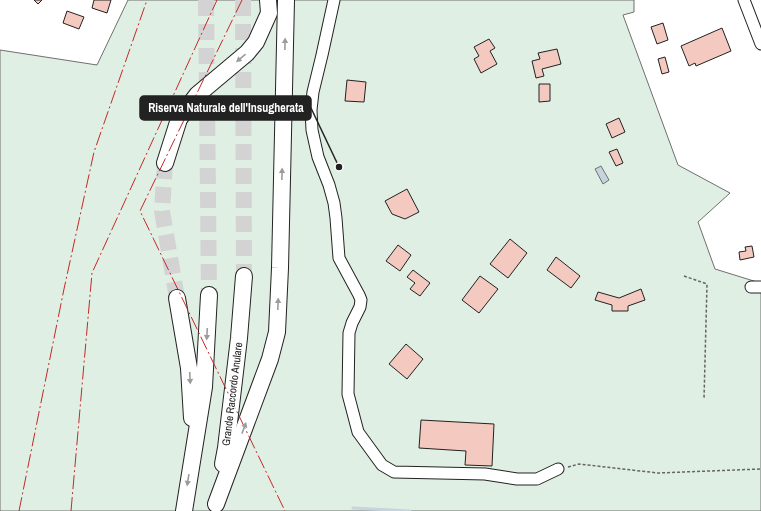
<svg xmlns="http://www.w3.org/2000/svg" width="761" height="511" font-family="'Archivo Narrow',sans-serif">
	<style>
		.green { fill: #e0efe3; stroke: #6f6f6f }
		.water { fill: #c7d3dd; stroke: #6f6f6f }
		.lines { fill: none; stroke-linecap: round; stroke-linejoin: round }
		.stream { stroke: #c7d3dd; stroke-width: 3 }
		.building { fill: #f3c9c0; stroke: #222 }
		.highway-tunnel { stroke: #d3d3d3; stroke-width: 16; stroke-dasharray: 16 8; stroke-linecap: butt }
		.minor-casing { stroke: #222; stroke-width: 13 }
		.highway-casing { stroke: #222; stroke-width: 18 }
		.path { stroke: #646464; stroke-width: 1.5; stroke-dasharray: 3 2; stroke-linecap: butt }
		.minor { stroke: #fff; stroke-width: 11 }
		.highway { stroke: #fff; stroke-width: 16 }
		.power { stroke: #c62828; stroke-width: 1; stroke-dasharray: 14 3 2 3; stroke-linecap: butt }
		.oneway { fill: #9c9c9c }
		.labels { text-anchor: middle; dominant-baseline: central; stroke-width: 3; stroke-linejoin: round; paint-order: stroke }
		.street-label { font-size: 11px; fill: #222; stroke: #fff }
		.leader { fill: none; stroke: #222; stroke-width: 1.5 }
		.callout-dot { fill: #222; stroke: #fff; stroke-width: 1.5 }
		.callout { fill: #222; stroke: #222; stroke-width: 1.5 }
		.callout-label { font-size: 12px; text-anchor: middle; font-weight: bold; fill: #fff }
	</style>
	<rect width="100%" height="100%" fill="#fff"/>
	<polygon class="green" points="128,0 634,0 634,12 623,15 678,165 730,193 698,222 715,269 757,282 761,282 761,511 0,511 0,50 97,65"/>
	<polygon class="water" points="601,166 609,180 603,184 595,169"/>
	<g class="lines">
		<polyline class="stream" points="353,508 410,511"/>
	</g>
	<g class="building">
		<polygon points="34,0 42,0 38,4"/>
		<polygon points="94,0 111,0 107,13 92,8"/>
		<polygon points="67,11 84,17 79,29 63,23"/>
		<polygon points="663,23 668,40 657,44 651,27"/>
		<polygon points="722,28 731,51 696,66 695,63 689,66 681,46"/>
		<polygon points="489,39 495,48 490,51 497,64 481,73 474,59 479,56 474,47"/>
		<polygon points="557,49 561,64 542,69 544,76 536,78 532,61 540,59 538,53"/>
		<polygon points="665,57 669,72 662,74 658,59"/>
		<polygon points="347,80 366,82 364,102 345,101"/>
		<polygon points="539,84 550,84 550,101 539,102"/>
		<polygon points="619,118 625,132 612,138 606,124"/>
		<polygon points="617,149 623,163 616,166 609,152"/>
		<polygon points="407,189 419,212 405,219 392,214 385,201"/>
		<polygon points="510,239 527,253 508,278 490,264"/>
		<polygon points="398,245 411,255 400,271 386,261"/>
		<polygon points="752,246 754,257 740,260 739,252 746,251 745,247"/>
		<polygon points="556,257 580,276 571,288 547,270"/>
		<polygon points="413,270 430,283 420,296 410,289 415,283 407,277"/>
		<polygon points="480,276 498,289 479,313 462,300"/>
		<polygon points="641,289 645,300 628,306 628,311 612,311 612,305 595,300 598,292 619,298"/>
		<polygon points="406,344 423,359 407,379 389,364"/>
		<polygon points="421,420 494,424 492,466 465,465 466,451 419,448"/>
	</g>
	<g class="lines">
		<g class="highway-tunnel">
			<polyline points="206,0 209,295"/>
			<polyline points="243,0 244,276"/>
			<polyline points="165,163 162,211 177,298"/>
		</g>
		<defs>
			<g id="minor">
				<polyline points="334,0 322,55 313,92 311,110 312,130 318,157 329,185 334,203 336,218 339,258 359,295 361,300 360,307 352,323 349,333 348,394 358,432 382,465 394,472 485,474 517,479 537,479 558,469"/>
				<polyline points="744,0 761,44"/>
				<polyline points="751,287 761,287"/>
			</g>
			<g id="highway">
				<polyline points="165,163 179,119 197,95 247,53 256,42 269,13 268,0"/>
				<polyline points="177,298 189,368 192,418"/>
				<polyline points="223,464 226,448 239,338 244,276"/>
				<polyline points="216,504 270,359 277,332 280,268 286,0"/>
				<polyline points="184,511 204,387 209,295"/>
			</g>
		</defs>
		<use href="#minor" class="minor-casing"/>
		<use href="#highway" class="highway-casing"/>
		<g class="path">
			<polyline points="684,276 707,284 704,399"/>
			<polyline points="568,467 579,464 658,473 761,469"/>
		</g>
		<use href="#minor" class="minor"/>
		<use href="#highway" class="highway"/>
		<g class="power">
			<polyline points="242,0 140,211 285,511"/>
			<polyline points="19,511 64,289 94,152 147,0"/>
			<polyline points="71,511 92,273 217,0"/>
		</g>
	</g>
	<defs><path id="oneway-solid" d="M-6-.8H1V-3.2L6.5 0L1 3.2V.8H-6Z"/></defs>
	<g class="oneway">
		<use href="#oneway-solid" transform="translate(285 44) rotate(-89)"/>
		<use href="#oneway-solid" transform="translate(241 58) rotate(140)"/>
		<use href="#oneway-solid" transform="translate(282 174) rotate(-89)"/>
		<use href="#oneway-solid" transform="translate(278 304) rotate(-88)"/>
		<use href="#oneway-solid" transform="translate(207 334) rotate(93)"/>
		<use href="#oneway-solid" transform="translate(190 378) rotate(87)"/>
		<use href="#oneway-solid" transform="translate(244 428) rotate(-70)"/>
		<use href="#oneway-solid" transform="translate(188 480) rotate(99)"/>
	</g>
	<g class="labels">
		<g class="street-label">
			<text transform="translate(232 394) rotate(-83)">Grande Raccordo Anulare</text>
		</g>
	</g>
	<path class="leader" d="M339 167L311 108"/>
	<circle class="callout-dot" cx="339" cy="167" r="4"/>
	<rect class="callout" x="140" y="96" width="171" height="24" rx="4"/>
	<g class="callout-label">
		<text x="226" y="112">Riserva Naturale dell'Insugherata</text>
	</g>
</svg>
